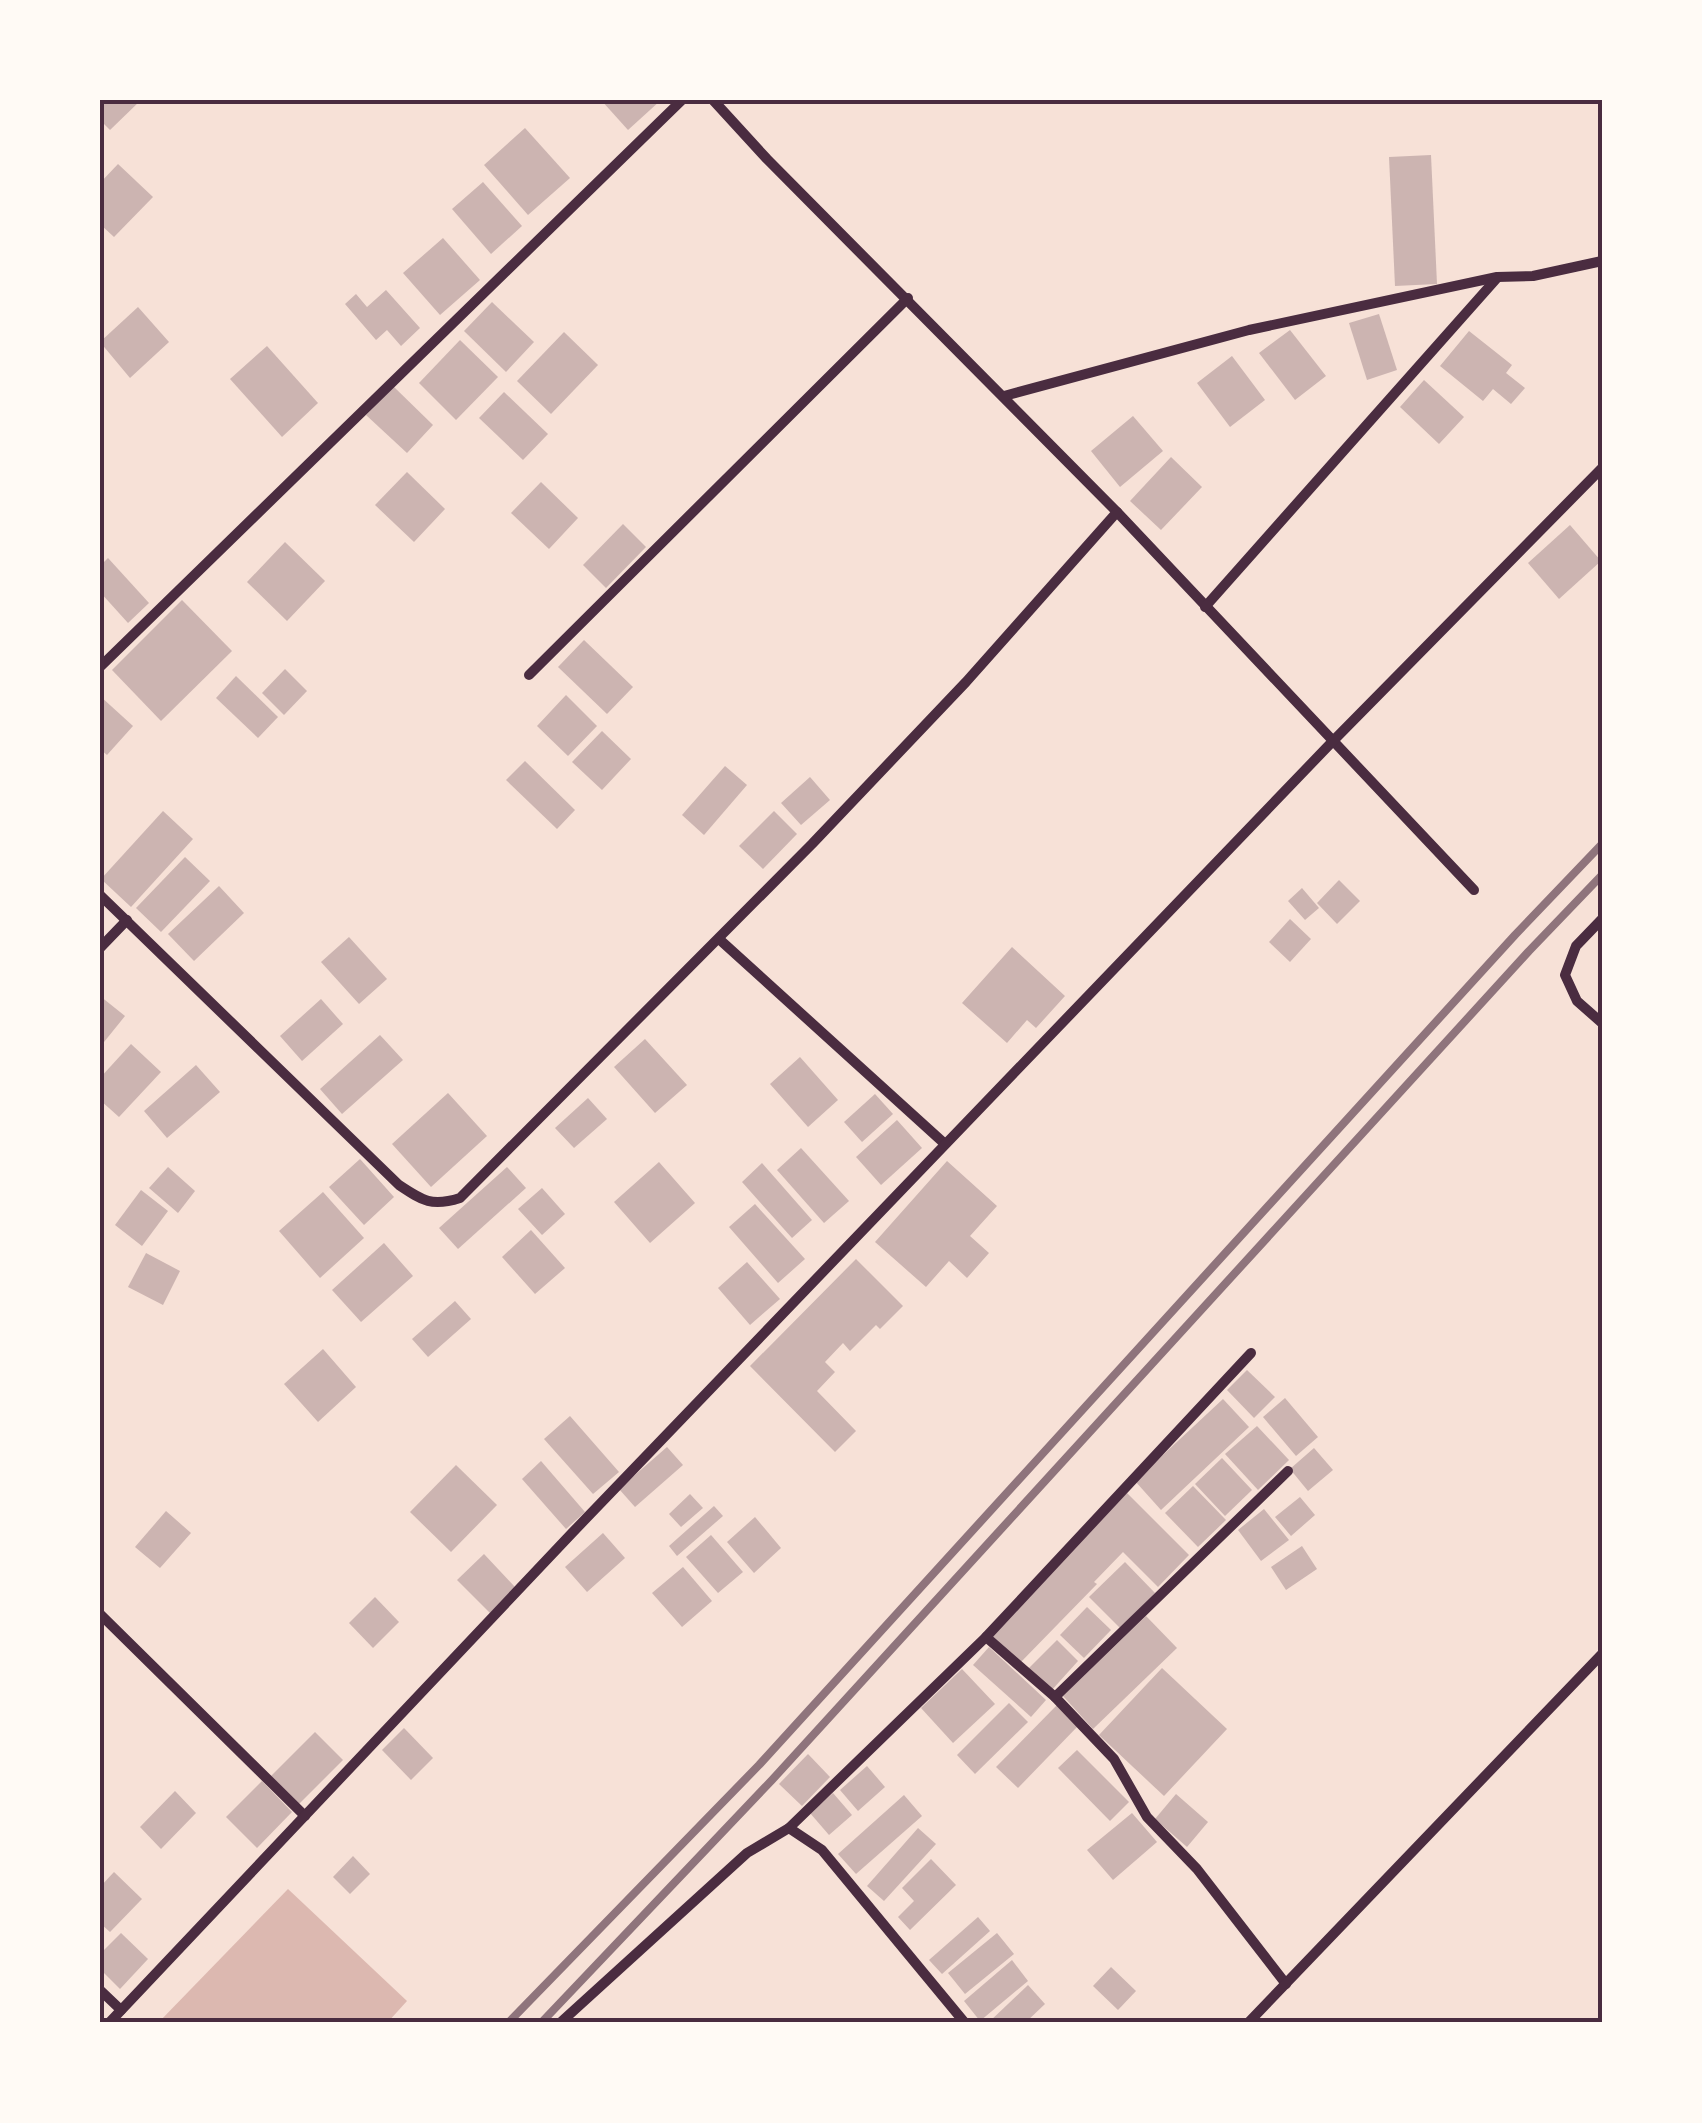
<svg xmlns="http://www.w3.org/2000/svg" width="1702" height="2123" font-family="'Golos Text',sans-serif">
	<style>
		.water { fill: #dcb8b0 }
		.building { fill: #ccb4b1 }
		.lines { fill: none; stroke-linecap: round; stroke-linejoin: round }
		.minor { stroke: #4a2c40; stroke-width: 10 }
		.rail { stroke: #8f747c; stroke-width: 8 }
		.neatline { fill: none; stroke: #4a2c40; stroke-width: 4 }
	</style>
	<rect width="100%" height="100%" fill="#f7e1d7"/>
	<polygon class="water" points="288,1889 407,2001 387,2023 158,2023"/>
	<g class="building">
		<polygon points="100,100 141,100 110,130 100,120"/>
		<polygon points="601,100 661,100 628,130"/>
		<polygon points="525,128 570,178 528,215 484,165"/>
		<polygon points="1431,155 1437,284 1395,286 1389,157"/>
		<polygon points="118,164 153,197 114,237 100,224 100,183"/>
		<polygon points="483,182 522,226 491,254 452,209"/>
		<polygon points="443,238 480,280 440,315 403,273"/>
		<polygon points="386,290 420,328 401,346 387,330 376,340 345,304 356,294 367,307"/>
		<polygon points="492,302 534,342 506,372 464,331"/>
		<polygon points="138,307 169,342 130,378 100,342"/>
		<polygon points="1379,314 1397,370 1367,380 1349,323"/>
		<polygon points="1290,330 1326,376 1295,400 1259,353"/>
		<polygon points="1469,331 1512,365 1506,373 1525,388 1511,404 1493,389 1483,401 1440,366"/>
		<polygon points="564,332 598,365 551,414 517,381"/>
		<polygon points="460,340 498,377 456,420 419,383"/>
		<polygon points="267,346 318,403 282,437 230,379"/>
		<polygon points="1232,356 1265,400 1230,427 1197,383"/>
		<polygon points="1424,380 1464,417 1439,444 1400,407"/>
		<polygon points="393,386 433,425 407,453 366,415"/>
		<polygon points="504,392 548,434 523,460 479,418"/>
		<polygon points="1133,416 1163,451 1120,487 1091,451"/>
		<polygon points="1171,457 1202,487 1161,530 1130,501"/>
		<polygon points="407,472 445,509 414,542 375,505"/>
		<polygon points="541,482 578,518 549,549 511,513"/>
		<polygon points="623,524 646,547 606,588 583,565"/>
		<polygon points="1570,525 1601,561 1559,599 1528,563"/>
		<polygon points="285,542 325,581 287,621 247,582"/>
		<polygon points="108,558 149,603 128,623 100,592 100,566"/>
		<polygon points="182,600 232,651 161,721 112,670"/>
		<polygon points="584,640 633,687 607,714 558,667"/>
		<polygon points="285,669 307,691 284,715 262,693"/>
		<polygon points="236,676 278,717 258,738 216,698"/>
		<polygon points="566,695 597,726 568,756 537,726"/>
		<polygon points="100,696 133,726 107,755 100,749"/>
		<polygon points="602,731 631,759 602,790 572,762"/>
		<polygon points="525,761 575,810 557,829 506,780"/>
		<polygon points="725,766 747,785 704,835 682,815"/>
		<polygon points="810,777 830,800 801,825 781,803"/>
		<polygon points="163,811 193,839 131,907 101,879"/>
		<polygon points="774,811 797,834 763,869 739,846"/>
		<polygon points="185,857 210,881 161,932 136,908"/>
		<polygon points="1339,880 1360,901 1337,924 1317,903"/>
		<polygon points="219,886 244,913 194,961 168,934"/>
		<polygon points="1302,888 1319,908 1305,920 1288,901"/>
		<polygon points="1290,919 1311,939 1290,962 1269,942"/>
		<polygon points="349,937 387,979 359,1004 321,962"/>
		<polygon points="1012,947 1065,996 1036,1028 1027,1020 1007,1043 962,1003"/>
		<polygon points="100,996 125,1016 100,1047"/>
		<polygon points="321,999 343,1024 302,1061 280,1036"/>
		<polygon points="380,1035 403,1060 342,1114 320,1089"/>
		<polygon points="645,1039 687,1085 655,1113 614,1067"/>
		<polygon points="131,1044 161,1072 119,1117 100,1100 100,1078"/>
		<polygon points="800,1057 838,1100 808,1127 770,1084"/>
		<polygon points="196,1065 220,1092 167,1138 144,1111"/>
		<polygon points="448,1093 487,1136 431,1187 392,1144"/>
		<polygon points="875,1094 893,1114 862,1142 844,1122"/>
		<polygon points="588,1098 607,1119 574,1148 555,1128"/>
		<polygon points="897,1120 922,1148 881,1185 856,1157"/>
		<polygon points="801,1148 849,1201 824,1223 777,1170"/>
		<polygon points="360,1159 394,1197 364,1225 329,1187"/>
		<polygon points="947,1161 997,1206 970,1236 989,1253 967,1278 949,1261 926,1287 875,1242"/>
		<polygon points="659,1162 695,1203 650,1243 614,1202"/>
		<polygon points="762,1163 812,1220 792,1238 742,1182"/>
		<polygon points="168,1167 195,1191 178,1213 149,1188"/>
		<polygon points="507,1167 526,1188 458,1249 439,1228"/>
		<polygon points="542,1188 565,1214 542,1235 518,1209"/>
		<polygon points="141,1190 168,1211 142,1246 115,1225"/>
		<polygon points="323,1192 364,1238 320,1278 279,1231"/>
		<polygon points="755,1204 805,1259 778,1283 729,1227"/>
		<polygon points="531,1230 565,1268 535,1294 502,1257"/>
		<polygon points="384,1243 413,1276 361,1322 332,1290"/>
		<polygon points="146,1253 180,1271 163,1305 128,1287"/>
		<polygon points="856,1259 903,1306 880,1329 876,1325 850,1351 843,1343 825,1362 835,1372 817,1391 856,1431 835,1452 750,1366"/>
		<polygon points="747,1262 780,1299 750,1325 718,1288"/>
		<polygon points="455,1301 471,1319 428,1357 412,1339"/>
		<polygon points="323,1349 356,1387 318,1422 284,1384"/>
		<polygon points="1247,1370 1275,1397 1254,1418 1227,1390"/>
		<polygon points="1285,1398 1318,1437 1296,1456 1263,1417"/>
		<polygon points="1223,1399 1249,1427 1161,1510 1135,1481"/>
		<polygon points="570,1416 619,1472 593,1494 544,1439"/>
		<polygon points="1257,1426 1289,1460 1258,1490 1225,1454"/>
		<polygon points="667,1447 683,1465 635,1507 619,1489"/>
		<polygon points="1314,1448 1333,1470 1308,1491 1290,1469"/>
		<polygon points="1222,1458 1252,1490 1225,1516 1195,1484"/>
		<polygon points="541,1461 585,1512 566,1529 522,1479"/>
		<polygon points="456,1465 497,1505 451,1552 410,1512"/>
		<polygon points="1193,1486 1226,1520 1198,1547 1165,1513"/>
		<polygon points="1127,1493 1189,1555 1158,1587 1123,1552 1094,1582 1097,1584 1020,1663 990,1634"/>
		<polygon points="690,1494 703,1508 681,1527 669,1514"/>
		<polygon points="1300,1497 1315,1515 1291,1536 1275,1517"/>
		<polygon points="714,1506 723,1516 677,1556 669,1546"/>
		<polygon points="1264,1509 1289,1540 1261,1561 1238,1530"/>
		<polygon points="166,1511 191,1533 160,1568 135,1547"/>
		<polygon points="755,1517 781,1548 754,1573 727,1542"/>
		<polygon points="603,1533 625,1558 587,1592 565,1567"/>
		<polygon points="711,1535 743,1572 718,1593 686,1557"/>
		<polygon points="1302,1546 1317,1569 1286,1590 1271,1567"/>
		<polygon points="484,1554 515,1587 490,1613 457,1580"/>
		<polygon points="1125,1562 1155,1593 1120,1628 1089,1597"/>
		<polygon points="683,1567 712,1601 682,1627 652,1593"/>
		<polygon points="375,1597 399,1622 373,1648 349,1623"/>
		<polygon points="1087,1607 1111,1630 1084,1658 1060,1635"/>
		<polygon points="1146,1616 1177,1648 1093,1729 1063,1696"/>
		<polygon points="1057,1640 1078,1661 1051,1691 1028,1669"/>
		<polygon points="989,1647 1046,1700 1031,1717 973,1665"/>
		<polygon points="1162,1668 1227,1729 1164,1796 1099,1735"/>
		<polygon points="962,1669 995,1704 953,1743 921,1708"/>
		<polygon points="1009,1703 1028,1722 975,1774 957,1755"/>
		<polygon points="1057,1705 1078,1726 1018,1788 996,1767"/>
		<polygon points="404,1728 433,1758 411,1780 382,1750"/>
		<polygon points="315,1732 343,1760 299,1804 271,1776"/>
		<polygon points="1077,1750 1129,1802 1110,1821 1058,1768"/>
		<polygon points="808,1754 830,1777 802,1806 779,1784"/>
		<polygon points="867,1766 885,1787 858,1811 840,1790"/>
		<polygon points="262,1781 292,1812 257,1848 226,1817"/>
		<polygon points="175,1791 196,1813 161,1849 140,1827"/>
		<polygon points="833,1793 852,1815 829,1835 810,1813"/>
		<polygon points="1176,1794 1208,1822 1187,1847 1155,1819"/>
		<polygon points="904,1795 922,1816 856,1874 838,1854"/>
		<polygon points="1132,1813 1157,1842 1113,1880 1087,1850"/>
		<polygon points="918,1828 936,1844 884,1901 867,1886"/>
		<polygon points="353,1856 370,1874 350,1894 333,1877"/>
		<polygon points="931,1859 956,1885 910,1930 898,1917 914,1901 902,1888"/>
		<polygon points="114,1872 142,1899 110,1932 100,1923 100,1887"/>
		<polygon points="978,1917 990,1931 942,1974 929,1960"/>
		<polygon points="121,1933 148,1959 120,1989 100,1969 100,1954"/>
		<polygon points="997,1933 1014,1954 965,1994 948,1973"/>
		<polygon points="1012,1960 1028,1981 980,2021 964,2001"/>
		<polygon points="1111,1967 1136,1991 1118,2010 1093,1986"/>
		<polygon points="1028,1985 1045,2004 1025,2023 988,2023"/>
	</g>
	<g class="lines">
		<g class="minor">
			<polyline points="713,100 767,159 1117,512 1474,890"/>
			<polyline points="1004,396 1249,330 1497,277 1533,276 1602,261"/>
			<polyline points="1205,607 1497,278"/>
			<polyline points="100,667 682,100"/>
			<polyline points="529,675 908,298"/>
			<path d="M100,895L399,1185C423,1201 432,1207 460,1198L812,844L966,682L1117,512"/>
			<polyline points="1602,919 1576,946 1565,975 1577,1001 1602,1023"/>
			<polyline points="719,939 945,1144"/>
			<polyline points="100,948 127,920"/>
			<polyline points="100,1614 305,1816"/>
			<polyline points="986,1637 1055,1697 1114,1759 1147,1817 1197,1869 1286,1984"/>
			<polyline points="1055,1697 1288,1471"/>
			<polyline points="789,1828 986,1637 1251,1353"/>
			<polyline points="100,1990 121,2010"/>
			<polyline points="109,2023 573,1532 1332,742 1602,468"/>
			<polyline points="560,2023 747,1853 789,1828 822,1850 965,2023"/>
			<polyline points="1248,2023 1602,1654"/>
		</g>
		<g class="rail">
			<polyline points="508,2023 759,1765 1515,935 1602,844"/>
			<polyline points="541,2023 772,1780 1529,951 1602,875"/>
		</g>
	</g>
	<rect width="1702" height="2123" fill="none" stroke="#fffaf5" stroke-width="205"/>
	<rect x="102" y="102" width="1498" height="1918" class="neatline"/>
</svg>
